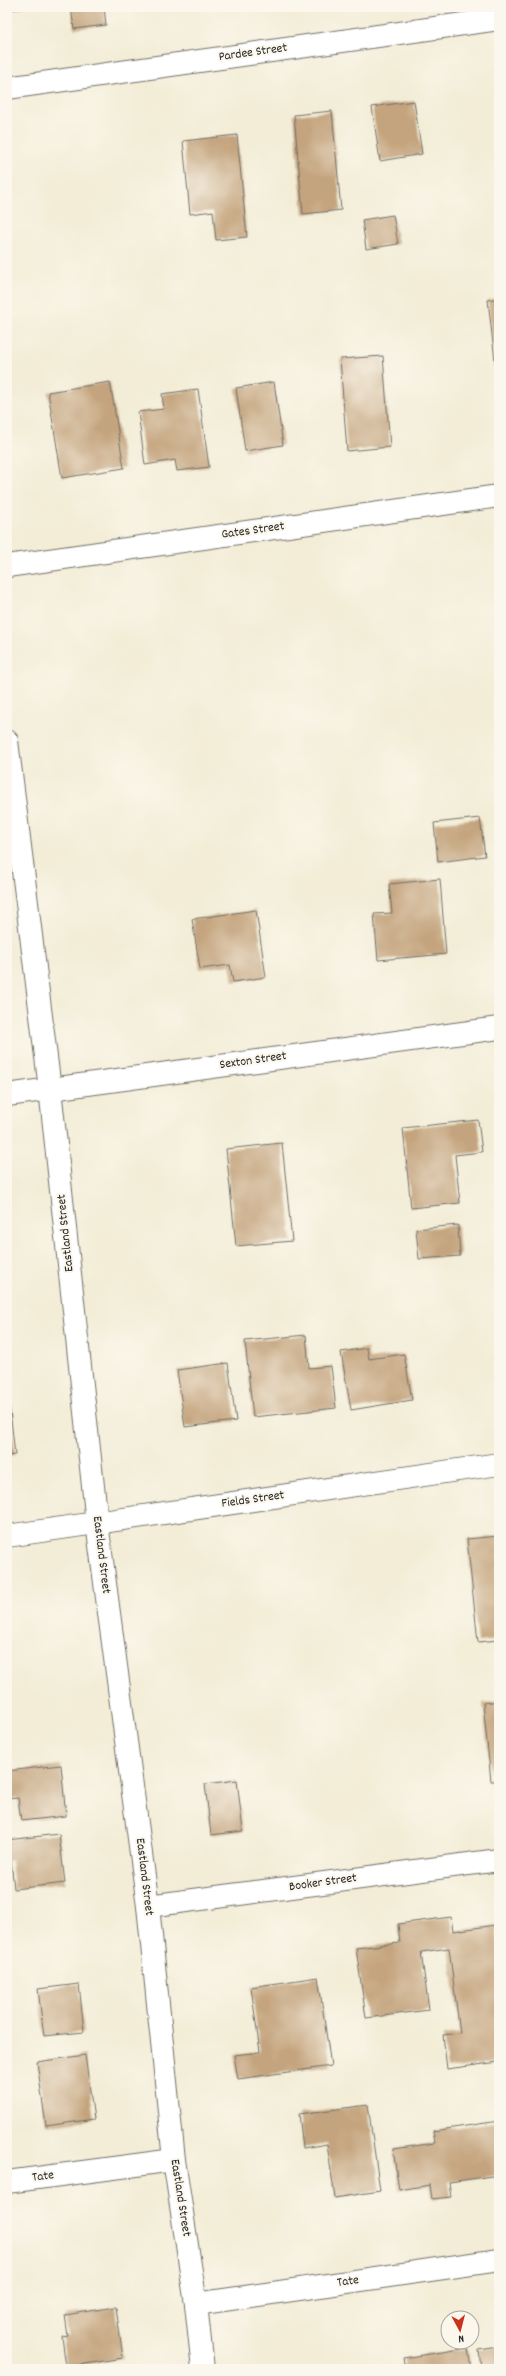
<svg xmlns="http://www.w3.org/2000/svg" width="506" height="2376" font-family="Dekko,sans-serif">
	<style>
		.building { fill: #c4a47e }
		.lines { fill: none; stroke-linecap: round; stroke-linejoin: round }
		.street-casing { stroke: #716f67; stroke-width: 24 }
		.street { stroke: #fff; stroke-width: 22 }
		.labels { text-anchor: middle; dominant-baseline: central; stroke-width: 4; stroke-linejoin: round; paint-order: stroke }
		.street-label { font-size: 13px; fill: #2b2b2b; stroke: #fbf7ec }
	</style>
	<rect width="100%" height="100%" fill="#fbf7ec"/>
	<filter id="ink" filterUnits="userSpaceOnUse"><feTurbulence type="fractalNoise" baseFrequency=".025" numOctaves="2"/><feDisplacementMap in="SourceGraphic" scale="8" xChannelSelector="R" yChannelSelector="G"/><feConvolveMatrix kernelMatrix="1 2 1 2 8 2 1 2 1" color-interpolation-filters="sRGB"/></filter>
	<filter id="wash" filterUnits="userSpaceOnUse"><feTurbulence type="fractalNoise" baseFrequency=".012" numOctaves="4" result="noise"/><feDisplacementMap in="SourceGraphic" scale="16" xChannelSelector="R" yChannelSelector="G"/><feGaussianBlur stdDeviation="0.9" result="paint"/><feColorMatrix in="noise" values="0 0 0 0 0 0 0 0 0 0 0 0 0 0 0 0 0 1.4 0 .05"/><feComposite in="paint" operator="in"/></filter>
	<g filter="url(#wash)">
		<rect width="100%" height="100%" fill="#f3edd7"/>
		<g id="blocks">
			<g class="building">
				<polygon points="8,7 23,7 23,8 8,10"/>
				<polygon points="71,7 104,7 106,25 74,29"/>
				<polygon points="414,101 422,154 380,161 372,107"/>
				<polygon points="332,111 341,210 303,214 294,115"/>
				<polygon points="237,135 247,237 216,240 213,211 190,214 183,141"/>
				<polygon points="393,215 398,244 366,249 362,220"/>
				<polygon points="499,298 499,387 498,387 488,300"/>
				<polygon points="383,356 390,447 347,451 340,359"/>
				<polygon points="110,382 124,468 62,478 48,392"/>
				<polygon points="274,382 283,445 245,451 236,388"/>
				<polygon points="198,389 209,467 177,471 175,460 145,465 138,412 164,409 162,394"/>
				<polygon points="480,818 485,856 438,862 434,823"/>
				<polygon points="440,879 446,954 378,960 374,914 392,913 389,884"/>
				<polygon points="256,910 266,977 233,982 230,965 200,969 192,919"/>
				<polygon points="478,1120 482,1152 455,1155 460,1203 411,1208 403,1128"/>
				<polygon points="282,1143 292,1241 236,1246 226,1149"/>
				<polygon points="458,1225 460,1256 419,1259 416,1229"/>
				<polygon points="306,1335 309,1368 331,1366 336,1408 253,1417 245,1341"/>
				<polygon points="367,1348 369,1359 404,1354 412,1400 351,1410 341,1352"/>
				<polygon points="228,1363 236,1421 185,1427 177,1370"/>
				<polygon points="7,1383 15,1455 7,1456"/>
				<polygon points="499,1536 499,1640 478,1642 467,1539"/>
				<polygon points="499,1701 499,1781 491,1781 483,1703"/>
				<polygon points="61,1765 66,1816 21,1821 18,1798 7,1799 7,1771"/>
				<polygon points="237,1780 243,1831 211,1835 205,1784"/>
				<polygon points="59,1834 65,1883 14,1889 11,1860 7,1861 7,1840"/>
				<polygon points="451,1917 453,1931 496,1925 499,1949 499,2062 447,2069 443,2035 460,2033 449,1948 421,1952 429,2010 366,2018 356,1948 400,1943 398,1924"/>
				<polygon points="318,1977 331,2066 238,2079 234,2055 260,2052 251,1987"/>
				<polygon points="79,1984 84,2032 44,2036 38,1989"/>
				<polygon points="85,2055 94,2119 46,2126 37,2062"/>
				<polygon points="368,2105 380,2191 335,2198 327,2144 303,2148 299,2114"/>
				<polygon points="499,2121 499,2175 449,2182 451,2197 432,2199 430,2185 399,2190 393,2149 435,2143 433,2131"/>
				<polygon points="116,2307 123,2358 66,2367 62,2337 68,2336 65,2315"/>
				<polygon points="499,2347 499,2369 481,2369 479,2350"/>
				<polygon points="468,2348 471,2369 406,2369 404,2358"/>
			</g>
		</g>
	</g>
	<g filter="url(#ink)">
		<use href="#blocks" fill-opacity="0" stroke="#716f67" stroke-width="1"/>
		<g class="lines">
			<defs>
				<g id="street">
					<polyline points="7,88 499,19"/>
					<polyline points="7,566 499,496"/>
					<polyline points="7,741 50,1089 97,1523 148,1906 174,2160 196,2304 203,2369"/>
					<polyline points="7,1095 499,1028"/>
					<polyline points="7,1536 499,1464"/>
					<polyline points="148,1906 499,1860"/>
					<polyline points="7,2182 174,2160"/>
					<polyline points="196,2304 499,2260"/>
				</g>
			</defs>
			<use href="#street" class="street-casing"/>
			<use href="#street" class="street"/>
		</g>
	</g>
	<g class="labels">
		<g class="street-label">
			<text transform="translate(253 53) rotate(-8)">Pardee Street</text>
			<text transform="translate(253 531) rotate(-8)">Gates Street</text>
			<text transform="translate(253 1061) rotate(-8)">Sexton Street</text>
			<text transform="translate(66 1233) rotate(-96)">Eastland Street</text>
			<text transform="translate(253 1500) rotate(-8)">Fields Street</text>
			<text transform="translate(101 1555) rotate(83)">Eastland Street</text>
			<text transform="translate(144 1877) rotate(83)">Eastland Street</text>
			<text transform="translate(323 1883) rotate(-8)">Booker Street</text>
			<text transform="translate(43 2177) rotate(-7)">Tate</text>
			<text transform="translate(180 2198) rotate(81)">Eastland Street</text>
			<text transform="translate(348 2282) rotate(-8)">Tate</text>
		</g>
	</g>
	<rect width="506" height="2376" fill="none" stroke="#fbf7ec" stroke-width="24"/>
	<g transform="translate(460 2330) rotate(173)"><circle r="19" fill="#fbf7ec" stroke="#a8a59f"/>
	<path d="M0-3L7 15L0 10L-7 15Z" fill="#c8321e"/>
	<text y="-6" font-size="11" font-weight="bold" text-anchor="middle" fill="#2b2b2b">N</text>
	</g>
</svg>
